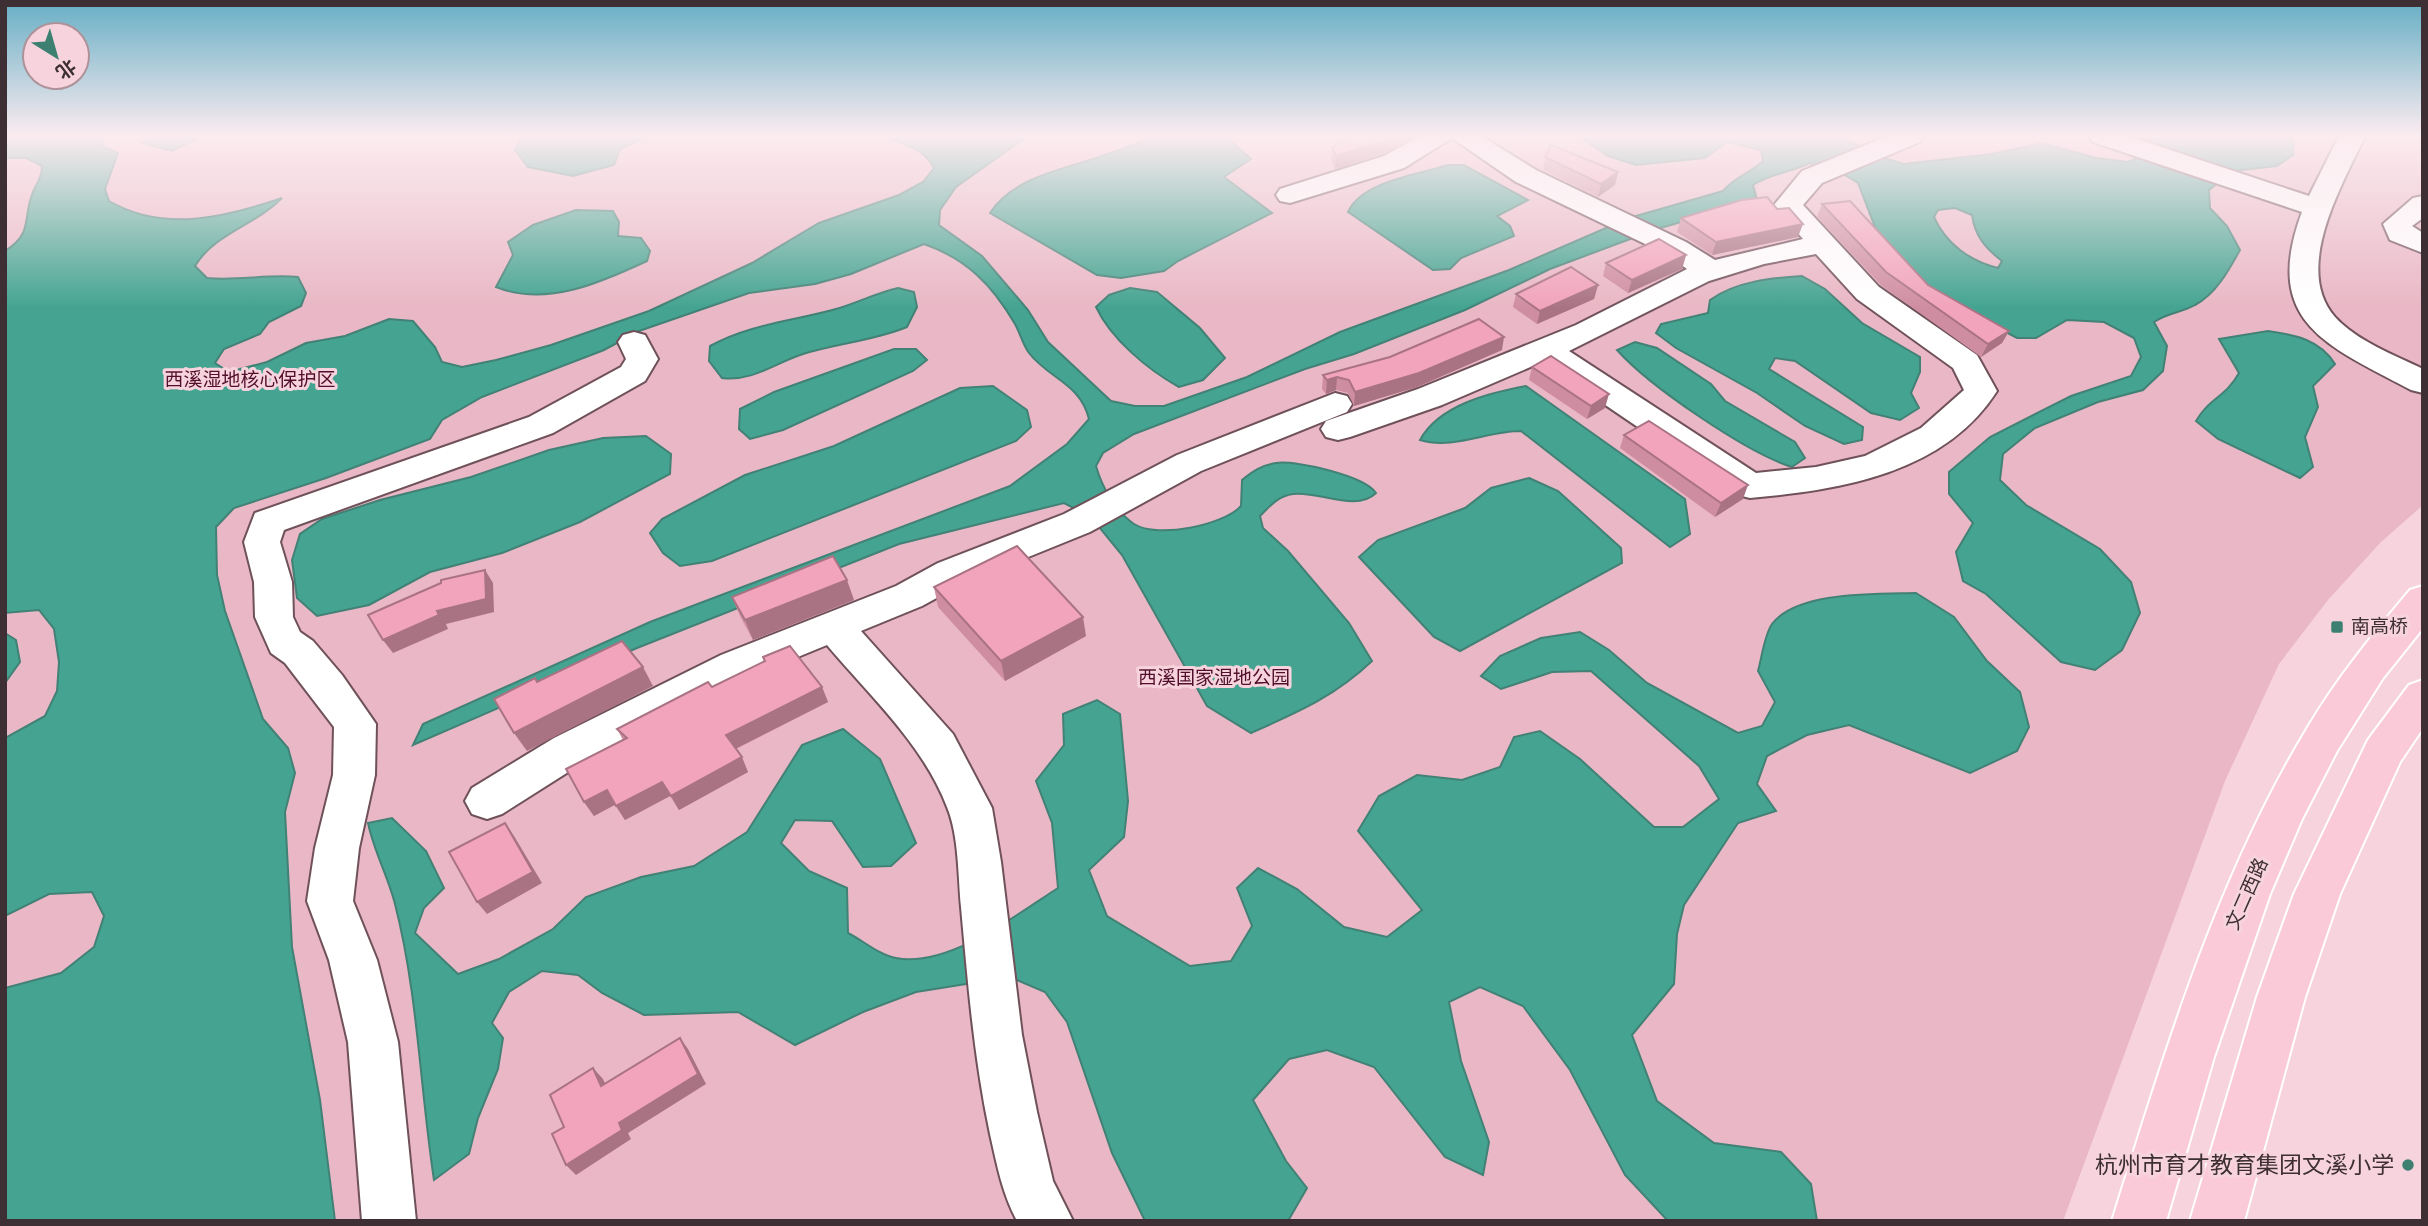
<svg xmlns="http://www.w3.org/2000/svg" width="2428" height="1226" font-family="Signika,'Noto Sans SC',sans-serif">
	<style>
		.green { fill: #e9b7c5 }
		.water { fill: #44a491; stroke: #428175; stroke-width: 2; fill-rule: evenodd }
		.lines { fill: none; stroke-linecap: round; stroke-linejoin: round }
		.minor-casing { stroke: #6f5159; stroke-width: 4 }
		.major-casing { stroke: #fff; stroke-width: 4 }
		.minor { fill: #fff; fill-rule: evenodd }
		.major { fill: #fbcad9; fill-rule: evenodd }
		.wall { fill: #cf8da1 }
		.shaded-wall { fill: #a97383 }
		.building { fill: #f1a4bb; stroke: #a97383; stroke-width: 2 }
		.poi-dot { fill: #3d8072; stroke: #f7d4dd; stroke-width: 2.5 }
		.labels { text-anchor: middle; dominant-baseline: central; stroke-width: 6; stroke-linejoin: round; paint-order: stroke }
		.park-label { font-size: 19px; fill: #520f2b; stroke: #f7d4dd }
		.poi-label { font-size: 19px; fill: #3d2f33; stroke: #f7d4dd; text-anchor: start }
		.street-label { font-size: 19px; fill: #3d2f33; stroke: #f7d4dd }
		.near-poi-label { font-size: 23px; fill: #3d2f33; stroke: #f7d4dd; text-anchor: end }
	</style>
	<rect width="100%" height="100%" fill="#f7d4dd"/>
	<polygon class="green" points="5,136 2423,136 2423,505 2380,543 2328,600 2279,664 2225,781 2063,1221 5,1221"/>
	<g class="water">
		<path d="M5,136H102L104,147L118,153L105,189L109,201C164,233 226,217 282,198C256,225 215,233 195,266L207,278C237,281 267,274 298,277L306,293L301,306L269,322L260,334L224,349L215,363L229,372L267,362L306,343L345,336L389,319L413,321L435,347L442,362L462,367L496,360L551,345L649,311L752,263L819,223L899,195L923,182L934,168C923,147 904,145 883,136H1028L956,187L940,210L939,225L982,256L1028,310L1048,342L1111,401L1135,406H1164L1247,377L1340,332L1509,270L1629,218L1723,191C1735,177 1750,173 1763,161L1761,150L1727,142L1705,158L1636,165L1608,156L1578,136H1838L1884,158L1904,164L1992,154L2042,143L2096,158L2128,162L2148,153L2151,141L2143,136H2288L2294,141L2293,155L2277,166L2233,171L2209,190L2210,208L2227,226L2240,250C2229,270 2216,294 2195,305C2181,313 2169,312 2154,322L2167,346L2163,371L2143,390L2098,402L2035,428L2003,454L2000,480L2026,505L2100,549L2131,582L2140,613L2122,650L2095,670L2061,662L1986,594L1963,581L1956,552L1973,523L1949,494V472L1990,437L2071,396L2131,376L2141,357L2134,338L2104,322L2067,320L2036,338H2017L1914,284L1909,270L1875,227L1858,183L1840,172L1810,163C1791,172 1770,174 1753,185L1757,200L1657,229L1550,269L1465,310L1354,354L1305,369L1134,434L1103,453L1096,466C1102,487 1115,511 1134,524C1158,539 1224,525 1241,506L1242,480C1253,471 1262,465 1276,463C1296,460 1365,476 1376,493C1356,513 1317,490 1293,494C1278,496 1270,506 1260,516L1263,528L1288,551L1349,623L1372,661C1334,697 1298,712 1251,733L1207,706L1122,555L1091,517L1064,503L899,544L637,648L413,745L423,724L650,622L1010,486L1067,444L1089,419C1080,383 1049,379 1029,353C1023,345 1020,333 1015,324C992,285 967,259 924,244L851,274L815,284L749,293L639,331L604,350L482,397L442,420L430,439L326,478L234,508L216,527L217,575L225,611L263,719L288,748L295,773L285,812L292,947L320,1100L335,1221H5V988L61,973L94,947L104,916L92,892L49,894L5,916V738L45,716L57,691L59,662L54,629L39,610L5,613V251C34,233 22,218 33,192C37,182 42,178 42,166L26,158H5ZM1955,208L1972,215C1975,236 1985,248 2002,261L1998,268C1970,261 1946,244 1934,217L1938,210Z"/>
		<polygon points="152,136 202,136 172,151 142,143"/>
		<polygon points="522,136 649,136 620,149 614,165 573,176 528,167 515,150"/>
		<path d="M1157,136H1225L1251,159L1224,177L1272,213L1178,261L1164,271L1121,278L1097,275L990,213C1014,176 1066,169 1105,155C1122,150 1139,142 1157,136Z"/>
		<path d="M1448,165H1464L1528,200L1497,216L1510,226L1514,236L1461,258L1450,269L1433,270L1348,212C1362,181 1418,175 1448,165Z"/>
		<path d="M576,210L613,211L619,222L618,236L641,238L650,251L647,261C600,283 546,307 496,287L513,255L508,242L533,225Z"/>
		<path d="M1802,276L1825,289L1862,323L1920,357V372L1911,393L1919,408L1900,420L1871,413L1795,361L1775,358L1769,369L1863,427L1862,440L1844,444L1805,426L1757,393L1676,348L1656,333L1661,324L1708,313L1710,300C1736,281 1772,278 1802,276Z"/>
		<path d="M898,288L914,292L917,307L907,327C873,341 838,343 803,354C775,363 752,382 722,378L709,361L710,346C750,324 793,321 836,309C857,303 876,293 898,288Z"/>
		<path d="M1130,288L1157,292L1200,328L1225,358L1203,380L1179,387C1148,370 1111,339 1096,307L1109,295Z"/>
		<path d="M2268,331C2296,335 2320,340 2335,364L2313,386L2318,407L2305,437L2313,467L2300,478L2218,439L2196,421C2210,397 2225,398 2239,373L2219,339Z"/>
		<path d="M1635,342L1657,348L1711,384L1725,401L1795,442L1805,458L1792,467C1747,453 1649,386 1617,350Z"/>
		<polygon points="894,349 916,349 927,360 913,371 783,430 750,439 739,429 740,409 774,392"/>
		<polygon points="993,386 1027,410 1031,427 1016,441 712,561 680,566 663,553 650,533 662,519 745,475 834,446 960,388"/>
		<path d="M1526,386L1685,499L1690,534L1670,547L1521,431C1487,431 1453,450 1420,440C1439,405 1489,393 1526,386Z"/>
		<polygon points="646,436 671,454 670,474 580,522 502,553 430,572 369,605 317,616 297,598 292,560 300,534 322,519 380,500 471,477 549,450 603,438"/>
		<polygon points="1529,478 1558,491 1621,548 1622,563 1460,651 1434,637 1359,557 1378,540 1465,508 1491,488"/>
		<path d="M1916,593L1954,617L1987,661L2020,692L2029,727L2017,751L1970,773L1849,725L1807,735L1767,756L1757,784L1776,811L1738,823L1684,905L1677,934L1674,984L1632,1035L1657,1101L1714,1143L1781,1152L1811,1184L1817,1221H1668L1625,1175L1570,1070L1523,1006L1480,987L1449,1002L1461,1061L1489,1142L1483,1175L1445,1157L1374,1067L1327,1050L1289,1059L1253,1100L1286,1161L1307,1188L1288,1221H1145L1112,1153L1067,1022L1045,992L1010,977L916,992L863,1012L795,1045L738,1012L644,1015L602,993L578,975L542,971L509,992L492,1023L503,1038L498,1069L478,1118L469,1154L434,1180C420,1088 418,994 395,904C388,876 374,852 368,823L392,818L426,851L444,888L424,908L415,933L458,974L499,959L553,929L586,897L641,877L694,866L747,832L802,745L843,729L880,759L916,843L891,866L863,867L832,821L795,820L781,843L809,871L847,888L848,933C862,940 881,956 896,958C948,968 1016,915 1058,888L1052,823L1036,781L1064,745L1063,714L1097,700L1120,714L1128,801L1124,837L1089,870L1107,916L1190,966L1231,961L1252,926L1237,888L1258,868L1297,889L1344,927L1387,937L1422,910L1358,831L1379,796L1417,775L1462,780L1500,767L1514,737L1540,731L1580,759L1654,827H1683L1719,799L1699,766L1591,671L1552,672L1501,689L1481,676L1500,656L1541,638L1580,632L1609,650L1647,683L1738,733L1762,726L1775,702L1758,671C1762,657 1764,636 1772,624C1797,591 1877,594 1916,593Z"/>
		<polygon points="5,633 16,640 20,662 5,683"/>
	</g>
	<g class="lines">
		<defs>
			<g id="minor">
				<path d="M1420,136H1481L1536,170L1686,242L1715,260L1803,239L1774,205L1802,171L1888,136H1924L1920,142L1822,183L1803,205L1879,287L1977,355L1997,391C1944,474 1840,490 1750,498L1738,495L1542,362L1442,405L1350,437L1338,440L1326,437L1321,429L1326,421L1418,389L1576,325L1687,269L1666,254L1516,182L1452,138L1404,168L1290,203L1280,201L1276,195L1280,189L1384,156ZM1816,254L1857,299L1953,368L1964,390L1921,428L1865,456L1816,467L1756,473L1569,351L1709,281L1764,264Z"/>
				<path d="M2089,136H2128L2309,196L2339,136H2365C2343,184 2292,268 2335,317C2357,341 2394,355 2423,369V393L2411,390C2327,345 2261,323 2302,212L2093,142Z"/>
				<polygon points="2423,196 2423,218 2412,226 2423,233 2423,253 2390,240 2383,224 2413,198"/>
				<polygon points="634,332 645,335 658,359 645,381 553,433 284,530 280,542 292,582 293,617 300,632 313,641 342,675 376,724 375,775 359,848 353,901 377,960 398,1042 416,1221 362,1221 348,1042 329,960 307,901 315,848 333,775 334,727 285,663 271,653 255,617 254,582 244,542 255,513 529,417 621,367 626,359 618,342 623,335"/>
				<path d="M1335,393L1347,396L1352,404L1347,412L1201,471L1090,532L964,583L922,606L861,631L953,734L992,808L1001,862L1022,1035L1037,1112L1053,1181L1073,1221H1017C1002,1193 997,1165 990,1134C974,1059 968,984 961,907C958,876 959,836 947,807C923,744 869,695 827,645L749,677L584,762L502,814L487,819L472,814L465,801L472,788L554,738L721,655L896,586L938,563L1064,514L1177,455Z"/>
			</g>
			<g id="major">
				<path d="M2423,586V628L2383,678L2337,751L2302,819L2270,894L2214,1057L2166,1221H2112C2165,1052 2216,879 2308,727C2337,678 2373,634 2410,590Z"/>
				<polygon points="2423,680 2423,728 2400,762 2340,894 2305,997 2244,1221 2190,1221 2257,997 2294,894 2368,740 2409,685"/>
			</g>
		</defs>
		<use href="#minor" class="minor-casing"/>
		<use href="#major" class="major-casing"/>
		<use href="#minor" class="minor"/>
		<use href="#major" class="major"/>
	</g>
	<g class="wall">
		<polygon points="1332,147 1383,154 1335,169 1331,160"/>
		<polygon points="1545,157 1615,185 1598,197 1543,170"/>
		<polygon points="1822,204 1928,285 2009,331 2002,343 1981,357 1881,285 1817,217"/>
		<polygon points="1681,218 1798,237 1712,255 1677,232"/>
		<polygon points="1686,255 1682,269 1628,293 1603,276 1606,263"/>
		<polygon points="1598,285 1594,299 1537,324 1513,307 1516,294"/>
		<polygon points="1502,350 1417,387 1354,406 1348,393 1336,390 1326,394 1322,389 1323,375"/>
		<polygon points="1532,367 1605,408 1587,419 1529,380"/>
		<polygon points="1624,435 1743,499 1715,517 1620,448"/>
		<polygon points="934,587 1086,636 1005,681 938,607"/>
		<polygon points="732,597 854,600 753,640 740,616"/>
		<polygon points="712,687 822,687 828,702 736,749 748,772 679,810 670,796 625,820 615,805 594,816 584,802 623,740 617,729"/>
	</g>
	<g class="shaded-wall">
		<polygon points="1394,136 1419,136 1383,154 1335,169 1336,156"/>
		<polygon points="1618,172 1615,185 1598,197 1601,184"/>
		<polygon points="1803,224 1798,237 1712,255 1716,242"/>
		<polygon points="1686,255 1682,269 1628,293 1632,280"/>
		<polygon points="1598,285 1594,299 1537,324 1540,311"/>
		<polygon points="2009,331 2002,343 1981,357 1988,344"/>
		<polygon points="1504,337 1502,350 1417,387 1354,406 1355,392"/>
		<polygon points="1337,377 1336,390 1326,394 1327,380"/>
		<polygon points="1609,394 1605,408 1587,419 1591,406"/>
		<polygon points="1748,485 1743,499 1715,517 1721,503"/>
		<polygon points="485,570 493,583 494,612 446,624 448,629 393,653 383,640 437,611"/>
		<polygon points="847,580 854,600 753,640 745,620"/>
		<polygon points="1083,617 1086,636 1005,681 1001,661"/>
		<polygon points="643,667 653,686 527,751 514,733"/>
		<polygon points="822,687 828,702 733,750 726,735"/>
		<polygon points="742,757 748,772 679,810 671,796"/>
		<polygon points="662,782 670,796 625,820 616,806"/>
		<polygon points="607,790 616,804 594,816 584,802"/>
		<polygon points="505,823 514,836 542,883 487,914 477,902"/>
		<polygon points="680,1038 688,1049 706,1084 628,1133 631,1139 576,1175 566,1165"/>
		<polygon points="593,1068 603,1079 611,1096 601,1086"/>
	</g>
	<g class="building">
		<polygon points="1353,136 1394,136 1384,141 1336,156 1332,147"/>
		<polygon points="1551,145 1618,172 1601,184 1545,157"/>
		<polygon points="1767,197 1777,209 1789,208 1803,224 1716,242 1681,218 1742,200"/>
		<polygon points="1850,201 1928,285 2009,331 1988,344 1886,272 1822,204"/>
		<polygon points="1659,239 1686,255 1632,280 1606,263"/>
		<polygon points="1571,267 1598,285 1540,311 1516,294"/>
		<polygon points="1479,319 1504,337 1419,373 1355,392 1349,380 1337,377 1327,380 1323,375 1390,357"/>
		<polygon points="1551,356 1609,394 1591,406 1532,367"/>
		<polygon points="1649,421 1748,485 1721,503 1624,435"/>
		<polygon points="1017,546 1083,617 1001,661 934,587"/>
		<polygon points="833,556 847,580 745,620 732,597"/>
		<polygon points="485,570 486,599 437,611 439,615 383,640 368,615 441,583 441,580"/>
		<polygon points="622,641 643,667 514,733 494,699 535,678 537,682"/>
		<polygon points="790,646 822,687 726,735 742,757 671,796 662,782 616,806 607,790 584,802 566,769 627,738 617,729 708,682 712,687 765,661 763,657"/>
		<polygon points="505,823 533,872 477,902 449,852"/>
		<polygon points="680,1038 698,1074 619,1123 622,1130 566,1165 552,1134 564,1127 550,1095 593,1068 601,1086"/>
	</g>
	<linearGradient id="sky" x2="0" y2="1"><stop stop-color="#66aec5"/><stop offset="0.44" stop-color="#fbecf0"/><stop offset="1" stop-color="#fbecf0" stop-opacity="0"/></linearGradient>
	<rect width="2428" height="308" fill="url(#sky)"/>
	<g class="poi-dot">
		<rect x="2330" y="620" width="14" height="14" rx="3.5"/>
		<circle cx="2408" cy="1165" r="7"/>
	</g>
	<g class="labels">
		<g class="park-label">
			<text x="250" y="380">西溪湿地核心保护区</text>
			<text x="1214" y="678">西溪国家湿地公园</text>
		</g>
		<g class="poi-label">
			<text x="2351" y="627">南高桥</text>
		</g>
		<g class="street-label">
			<text transform="translate(2247 894) rotate(-66)">文二西路</text>
		</g>
		<g class="near-poi-label">
			<text x="2394" y="1165">杭州市育才教育集团文溪小学</text>
		</g>
	</g>
	<rect width="2428" height="1226" fill="none" stroke="#3d2f33" stroke-width="14"/>
	<g transform="translate(56 56) rotate(143)"><circle r="33" fill="#f7d4dd" stroke="#ad9299" stroke-width="2"/>
	<path d="M0-5L12 26L0 18L-12 26Z" fill="#3d8072"/>
	<text y="-10" font-size="19" font-weight="bold" text-anchor="middle" fill="#3d2f33">北</text>
	</g>
</svg>
